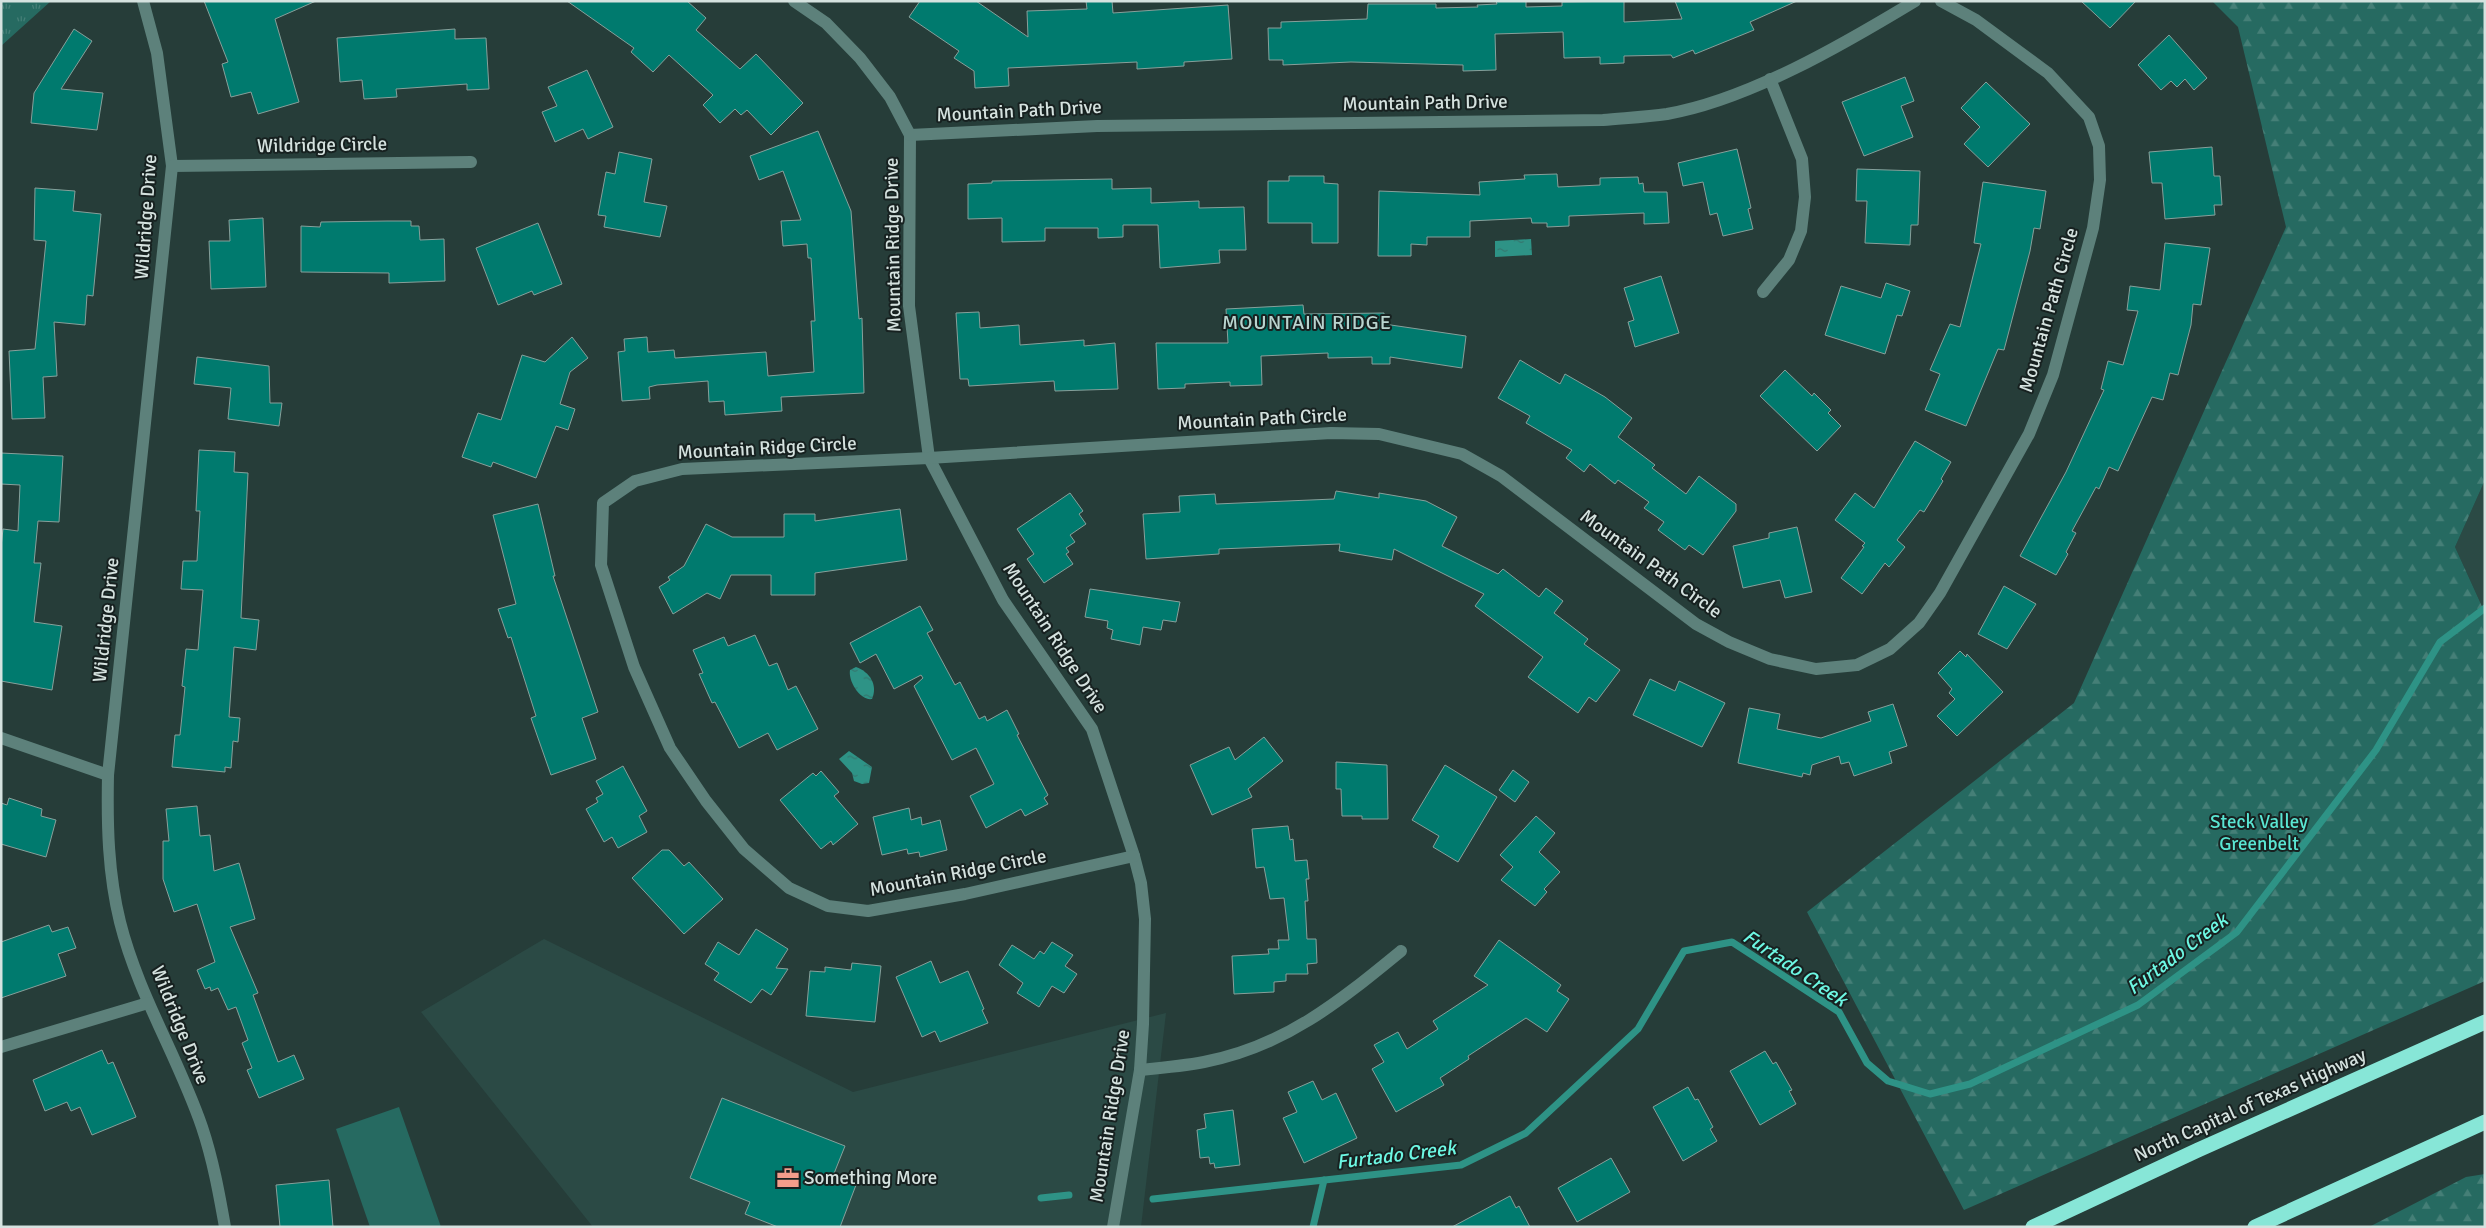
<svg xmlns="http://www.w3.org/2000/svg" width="2486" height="1228" font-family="Signika,sans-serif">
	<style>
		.built { fill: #2b4a45 }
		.grass { fill: url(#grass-tufts) }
		.forest { fill: url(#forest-firs) }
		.pitch { fill: #266a61 }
		.water { fill: url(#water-ripples) }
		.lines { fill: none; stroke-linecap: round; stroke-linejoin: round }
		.stream { stroke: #2e9386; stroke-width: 7 }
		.building { fill: #007a6e; stroke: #87a09b }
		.minor { stroke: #5d817b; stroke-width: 12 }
		.highway { stroke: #87e6d7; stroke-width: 15 }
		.labels { text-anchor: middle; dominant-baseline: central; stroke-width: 4; stroke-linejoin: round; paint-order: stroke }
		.street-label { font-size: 19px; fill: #d5e2df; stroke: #172120 }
		.park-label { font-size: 19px; fill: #5ae6d3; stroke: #172120 }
		.poi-label { font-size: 19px; fill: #d5e2df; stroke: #172120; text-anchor: start }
		.neighbourhood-label { font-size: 20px; letter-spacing: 1px; fill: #b9d4cf; stroke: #172120 }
		.water-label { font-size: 20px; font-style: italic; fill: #6df7e3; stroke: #172120 }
	</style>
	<defs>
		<pattern id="grass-tufts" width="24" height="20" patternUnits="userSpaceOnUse" patternTransform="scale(1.25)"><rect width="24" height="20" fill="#266a61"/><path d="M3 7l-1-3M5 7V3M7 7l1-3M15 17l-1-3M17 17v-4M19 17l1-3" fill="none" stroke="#457f77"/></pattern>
		<pattern id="forest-firs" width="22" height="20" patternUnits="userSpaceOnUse" patternTransform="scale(1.25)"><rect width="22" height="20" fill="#266a61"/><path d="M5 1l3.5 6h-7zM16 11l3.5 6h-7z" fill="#457f77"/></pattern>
		<pattern id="water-ripples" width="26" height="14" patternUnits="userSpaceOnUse" patternTransform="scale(1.25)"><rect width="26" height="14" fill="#2e9386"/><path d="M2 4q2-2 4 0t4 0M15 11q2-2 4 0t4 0" fill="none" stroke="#34776f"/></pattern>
	</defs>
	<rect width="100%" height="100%" fill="#263d39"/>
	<g class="built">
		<polygon points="2485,480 2485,613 2455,547"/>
		<polygon points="544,939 853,1092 1166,1013 1141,1227 593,1227 421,1012"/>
	</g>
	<polygon class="grass" points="1,1 51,1 1,46"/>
	<g class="forest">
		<polygon points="2212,1 2485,1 2485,480 2455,547 2485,613 2485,981 1964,1210 1807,912 2074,703 2286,227 2238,27"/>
		<polygon points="2485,1174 2485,1227 2369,1227 2466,1177"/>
	</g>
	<polygon class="pitch" points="399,1107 441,1227 370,1227 336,1129"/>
	<g class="water">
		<polygon points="1531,239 1532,255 1495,257 1495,241"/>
		<path d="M856,667C870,672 878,685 872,699C860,701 848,681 850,670Z"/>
		<polygon points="849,751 872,767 869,783 862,784 854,781 852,773 839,759"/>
	</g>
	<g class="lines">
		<g class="stream">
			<polyline points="1041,1198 1069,1195"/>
			<polyline points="1153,1199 1461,1165 1526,1133 1638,1029 1684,951 1732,942 1839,1012 1867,1063 1888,1081 1930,1094 1970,1084 2138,1005 2237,932 2376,750 2440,642 2485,608"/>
			<polyline points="1313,1227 1324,1180"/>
		</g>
	</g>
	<g class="building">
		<polygon points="204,1 316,1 275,19 299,102 258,114 251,92 231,97 222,64 228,62"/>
		<polygon points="567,1 687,1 706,18 696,30 740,69 756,54 803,103 771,135 747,110 741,115 735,109 720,123 703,105 713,95 669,55 653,72 631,52 634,48"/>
		<polygon points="920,1 976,1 1028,37 1027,11 1087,9 1086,1 1112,1 1113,13 1228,5 1232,59 1184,62 1184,66 1137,69 1137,62 1008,68 1009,86 975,88 974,71 954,58 959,51 909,17"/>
		<polygon points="1496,1 1526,1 1526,7 1562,6 1562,2 1624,1 1624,22 1682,19 1675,1 1797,1 1750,22 1754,30 1695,54 1693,50 1673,58 1671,55 1624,56 1624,63 1600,64 1600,57 1564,58 1563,32 1495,34 1496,70 1463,71 1463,65 1351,62 1283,65 1283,60 1269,60 1268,28 1281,28 1281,22 1367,19 1368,4 1436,4 1436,8 1478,7 1477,5 1497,4"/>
		<polygon points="2081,1 2136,1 2110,28"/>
		<polygon points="74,29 92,41 61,89 103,93 97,130 31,123 34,93"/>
		<polygon points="455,29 455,39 486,38 489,89 467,90 467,84 396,89 397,97 364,99 362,80 340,82 337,38"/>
		<polygon points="2169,35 2207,78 2194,90 2185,79 2177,87 2171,81 2161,90 2138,65"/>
		<polygon points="587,70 613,127 588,139 583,129 555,142 542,112 557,106 548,87"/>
		<polygon points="1905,77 1914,101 1901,106 1913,137 1864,156 1842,102"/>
		<polygon points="1986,82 2030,124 1988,167 1964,144 1980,127 1961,108"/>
		<polygon points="818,131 851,211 859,319 862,318 864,393 781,397 782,411 725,415 724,401 709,402 708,381 657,385 649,387 650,399 622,401 618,352 625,351 624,339 647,337 648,352 674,350 675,358 766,352 768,376 814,372 811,321 815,321 811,258 808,258 807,244 783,246 781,221 801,220 783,171 759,180 750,156"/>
		<polygon points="2212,147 2214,176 2220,176 2222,205 2214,205 2215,215 2165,219 2162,183 2152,183 2149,152"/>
		<polygon points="1737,149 1751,208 1748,209 1753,229 1723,236 1717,213 1710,215 1703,182 1683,186 1678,163"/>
		<polygon points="619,152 652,159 644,202 667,206 660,237 604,227 606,216 598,215 606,172 615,174"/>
		<polygon points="1857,169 1920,171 1918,225 1911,225 1910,245 1865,243 1867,201 1856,201"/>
		<polygon points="1557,174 1558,187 1600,185 1600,178 1638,177 1639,184 1643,183 1644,192 1667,192 1669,223 1644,224 1644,213 1569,216 1569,226 1547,227 1547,223 1532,223 1531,218 1470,221 1470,237 1427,237 1427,245 1411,244 1411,256 1378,256 1379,191 1480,195 1479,182 1525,179 1524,175"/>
		<polygon points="1289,176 1324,176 1324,183 1338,184 1338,243 1312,243 1312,223 1268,223 1268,181 1289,181"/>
		<polygon points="1112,179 1112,189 1151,188 1151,203 1199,201 1199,208 1244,207 1246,250 1219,250 1220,263 1160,268 1158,225 1123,225 1123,237 1098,238 1098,228 1045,228 1045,241 1002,242 1002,218 968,219 968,184 992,183 992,181"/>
		<polygon points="1983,182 2046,191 2040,229 2034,228 2030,251 2004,350 1998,349 1966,426 1925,410 1940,374 1930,370 1950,324 1960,327 1967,300 1981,244 1974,243"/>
		<polygon points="35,188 75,191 73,211 101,214 93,296 87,295 85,325 54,322 57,376 43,377 45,418 12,419 9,351 35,349 46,241 34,240"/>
		<polygon points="263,218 266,287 211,289 209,241 230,241 229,220"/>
		<polygon points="387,221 411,221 411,226 419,226 420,240 444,239 445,281 389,283 389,273 301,272 301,226 320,227 321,222"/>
		<polygon points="538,223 562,284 534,295 532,291 498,305 476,248"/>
		<polygon points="2165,243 2210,248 2201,305 2193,304 2191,325 2178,375 2170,373 2163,400 2152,397 2118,471 2109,467 2099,489 2096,487 2072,531 2076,533 2066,552 2068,554 2056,575 2020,556 2066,472 2104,390 2101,389 2108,361 2123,365 2138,311 2127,310 2130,286 2160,290"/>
		<polygon points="1661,276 1679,333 1635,347 1628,322 1634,320 1624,288"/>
		<polygon points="1886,283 1910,291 1902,316 1897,315 1885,354 1825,335 1841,286 1881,298"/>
		<polygon points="1303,305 1304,314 1384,313 1384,324 1466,336 1462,368 1390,357 1390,364 1372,364 1372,357 1328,358 1328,353 1261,356 1262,385 1230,386 1230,382 1185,384 1185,388 1158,389 1156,343 1228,343 1226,309"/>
		<polygon points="979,312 980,328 1019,325 1020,345 1084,340 1084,346 1115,343 1118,389 1055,391 1054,381 969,386 968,379 960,379 956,313"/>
		<polygon points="572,337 588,358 570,372 560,404 575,409 568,430 556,426 536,478 493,462 491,467 462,457 478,413 501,420 522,355 545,362"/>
		<polygon points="197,357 269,366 270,403 282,403 279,426 228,419 231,388 194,384"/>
		<polygon points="1520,360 1560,384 1565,374 1605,397 1632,418 1618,437 1655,465 1652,468 1686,494 1699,476 1736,504 1736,511 1703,555 1689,545 1685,550 1658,530 1664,522 1644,508 1649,502 1618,480 1615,484 1590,464 1584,472 1566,458 1572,450 1526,423 1530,416 1498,398"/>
		<polygon points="1785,370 1812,396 1814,393 1831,410 1828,413 1841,426 1817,451 1760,396"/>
		<polygon points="1915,441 1951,462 1941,479 1943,481 1924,512 1920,510 1897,540 1905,547 1889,567 1885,563 1862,594 1841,578 1864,547 1862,546 1865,543 1835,520 1855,493 1874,508"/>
		<polygon points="199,450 235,452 234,472 248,473 241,618 259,620 256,650 234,647 229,717 240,718 238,742 233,741 231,768 225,767 225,772 172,767 175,735 180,735 185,687 182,686 186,649 198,650 203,590 181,589 183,561 197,561 200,511 196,511"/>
		<polygon points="1,453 63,456 59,522 38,521 34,563 41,563 34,622 62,626 52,690 1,681 1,547 3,529 18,531 20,485 1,484"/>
		<polygon points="1336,491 1379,498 1379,493 1426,501 1457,517 1442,546 1498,574 1503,569 1539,597 1546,588 1563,601 1554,613 1588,639 1584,644 1620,670 1596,702 1589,697 1578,713 1528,677 1543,657 1475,606 1484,594 1394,549 1392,560 1339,551 1340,544 1219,549 1219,554 1146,559 1143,514 1180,512 1179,496 1215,494 1216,504 1334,499"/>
		<polygon points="1070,493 1083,511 1079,514 1086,524 1070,535 1075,542 1066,548 1069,552 1066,554 1073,564 1044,583 1027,559 1034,554 1017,529"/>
		<polygon points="538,504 555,576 553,576 598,712 582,718 596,759 551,775 531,718 536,716 511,637 508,638 498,609 516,604 493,515"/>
		<polygon points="900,509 907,560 815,573 815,595 771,595 771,575 731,575 720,599 707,593 673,614 659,587 670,580 668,577 684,566 706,524 732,537 784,537 784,514 815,514 815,521"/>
		<polygon points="1797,527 1812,592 1785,598 1780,580 1743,588 1733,546 1769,538 1769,533"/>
		<polygon points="2004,586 2036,604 2007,649 1978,634"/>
		<polygon points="1090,589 1180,602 1176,622 1163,620 1161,630 1143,627 1140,645 1111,639 1113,630 1107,628 1108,621 1085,617"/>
		<polygon points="920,606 933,630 927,633 955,685 960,682 979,719 985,716 987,721 1007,710 1019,734 1017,735 1048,795 1044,798 1048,804 1025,816 1021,809 986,828 970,796 994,784 976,748 952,760 914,686 923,678 921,675 894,689 876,654 860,663 850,643"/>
		<polygon points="755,635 769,666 777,663 788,690 796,686 818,729 777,750 768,733 739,748 715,702 712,703 699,674 703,673 693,650 724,637 728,646"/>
		<polygon points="1960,651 1966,657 1967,654 2003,692 1957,736 1937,716 1955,699 1949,693 1952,689 1938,673"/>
		<polygon points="1650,679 1675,691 1679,681 1725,703 1702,747 1633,715"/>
		<polygon points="1893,704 1907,746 1889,752 1892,763 1854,776 1849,762 1841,764 1839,756 1812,765 1810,775 1803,773 1802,777 1738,763 1749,708 1780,714 1777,729 1821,738 1871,721 1868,712"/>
		<polygon points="1264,737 1283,761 1248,789 1252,797 1212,815 1190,765 1229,747 1235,760"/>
		<polygon points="1336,762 1387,765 1388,819 1362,819 1362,816 1342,816 1341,789 1336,789"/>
		<polygon points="1445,765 1497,797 1458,862 1433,847 1439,836 1412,820"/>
		<polygon points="623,766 647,811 639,816 647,832 618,848 612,837 604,842 586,809 598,802 596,798 603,794 596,781"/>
		<polygon points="1513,770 1529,782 1515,802 1499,790"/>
		<polygon points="821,771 839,792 834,796 858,824 833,845 831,841 821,849 780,800 813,773 816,776"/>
		<polygon points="9,798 42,809 41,816 56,820 46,857 1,844 1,803 7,805"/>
		<polygon points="197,806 200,836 210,835 214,871 239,863 255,919 230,927 258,993 253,995 278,1062 294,1055 304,1079 259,1098 247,1070 252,1068 242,1043 248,1040 236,1007 228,1010 218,988 211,991 210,987 205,989 197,970 215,962 197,904 174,912 163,879 163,841 169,841 166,809"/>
		<polygon points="909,808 911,820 921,817 922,825 940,820 947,850 920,857 919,852 908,854 907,849 882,855 873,817"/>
		<polygon points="1536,816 1555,833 1539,852 1560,872 1544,889 1547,892 1535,906 1501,880 1513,867 1500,855"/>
		<polygon points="1288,826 1290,840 1293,839 1295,861 1307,860 1309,879 1306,879 1308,901 1305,901 1307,939 1316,939 1317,963 1307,964 1308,974 1286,974 1286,981 1274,982 1274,992 1234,994 1232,956 1269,954 1268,949 1279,949 1278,940 1289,940 1284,898 1270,899 1264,867 1256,868 1252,829"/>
		<polygon points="662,850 669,850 684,866 689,862 723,899 684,934 632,878"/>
		<polygon points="49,925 52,932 68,927 76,948 58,954 66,976 1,998 1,942"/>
		<polygon points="756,929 788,949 776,968 788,969 771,995 762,989 751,1003 714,980 719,973 705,964 718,942 739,955"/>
		<polygon points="1499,940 1561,985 1557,991 1569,999 1547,1032 1526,1018 1468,1056 1469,1059 1440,1078 1444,1085 1396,1112 1372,1069 1384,1062 1374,1045 1398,1032 1407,1049 1438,1029 1433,1021 1488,985 1474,976"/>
		<polygon points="1052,942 1073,955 1065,966 1077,974 1064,993 1052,986 1039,1007 1017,993 1023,983 999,965 1012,945 1034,959 1040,951 1044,954"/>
		<polygon points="931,961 940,983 968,971 984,1009 982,1010 988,1023 940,1042 935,1031 922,1037 896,977"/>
		<polygon points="852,963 881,966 875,1022 806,1016 810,971 825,972 825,967 851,970"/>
		<polygon points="102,1050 108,1064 113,1062 136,1117 92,1135 80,1107 71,1111 67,1102 45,1111 33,1080"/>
		<polygon points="1765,1051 1773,1064 1776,1062 1792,1090 1789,1091 1796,1104 1760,1125 1730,1071"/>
		<polygon points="1313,1081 1322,1100 1336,1093 1357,1138 1304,1163 1283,1118 1297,1112 1288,1092"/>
		<polygon points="1688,1087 1695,1100 1698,1099 1713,1127 1710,1129 1717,1141 1683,1161 1653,1107"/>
		<polygon points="722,1098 845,1146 833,1176 856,1185 840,1227 778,1227 745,1214 750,1202 690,1178"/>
		<polygon points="1233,1110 1240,1165 1215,1168 1214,1163 1210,1164 1209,1157 1200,1158 1197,1130 1206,1128 1204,1114"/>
		<polygon points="1611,1158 1630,1192 1577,1222 1558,1188"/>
		<polygon points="329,1180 333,1227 280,1227 276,1185"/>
		<polygon points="1510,1196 1516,1208 1519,1206 1530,1227 1452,1227"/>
	</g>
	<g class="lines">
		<g class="minor">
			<path d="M143,1L157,53L172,166L108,775C107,825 108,873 120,922C138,994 178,1057 202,1127C213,1160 219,1193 225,1227"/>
			<polyline points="794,1 826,23 860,58 890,97 910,135 909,306 929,458 1003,600 1092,729 1134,856 1141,883 1145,919 1143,1024 1140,1070 1113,1227"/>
			<path d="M910,135L1097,126L1603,120C1624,118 1646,117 1667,114C1748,100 1844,44 1915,1"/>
			<polyline points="172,166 471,162"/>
			<polyline points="1763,292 1789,260 1801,231 1805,197 1802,159 1770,79"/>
			<polyline points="1,738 108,775"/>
			<polyline points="1134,856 965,894 868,911 828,906 789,888 744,849 706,801 670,748 634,667 601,565 603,503 635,481 682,469 929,458 1331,433 1379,434 1462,454 1501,476 1696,624 1729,642 1770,659 1816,669 1857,665 1890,649 1919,623 1940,593 2029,434 2053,375 2093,228 2100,180 2099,146 2089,117 2048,73 1976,20 1941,1"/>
			<polyline points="1,1047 148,1003"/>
			<path d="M1140,1070C1161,1068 1183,1066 1204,1062C1284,1047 1340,1001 1401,951"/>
		</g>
		<g class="highway">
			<polyline points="2033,1227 2198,1150 2485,1022"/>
			<polyline points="2255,1227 2485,1122"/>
		</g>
	</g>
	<defs>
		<symbol id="office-bare" viewBox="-9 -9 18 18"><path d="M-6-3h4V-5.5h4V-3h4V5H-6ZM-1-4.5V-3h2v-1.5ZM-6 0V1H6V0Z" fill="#f49d8b" stroke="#172120" stroke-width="2.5" paint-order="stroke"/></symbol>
	</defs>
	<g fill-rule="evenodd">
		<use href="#office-bare" x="772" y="1162" width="32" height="32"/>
	</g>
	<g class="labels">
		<g class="street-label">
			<text transform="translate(1425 103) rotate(-1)">Mountain Path Drive</text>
			<text transform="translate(1019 111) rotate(-3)">Mountain Path Drive</text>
			<text transform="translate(322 145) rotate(-1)">Wildridge Circle</text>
			<text transform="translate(146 217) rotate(-86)">Wildridge Drive</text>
			<text transform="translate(893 245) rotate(-91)">Mountain Ridge Drive</text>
			<text transform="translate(2049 310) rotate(-74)">Mountain Path Circle</text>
			<text transform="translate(1262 419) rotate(-3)">Mountain Path Circle</text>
			<text transform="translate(767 448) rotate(-3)">Mountain Ridge Circle</text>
			<text transform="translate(1651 564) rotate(36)">Mountain Path Circle</text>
			<text transform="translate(106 620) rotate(-84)">Wildridge Drive</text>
			<text transform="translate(1055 638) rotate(57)">Mountain Ridge Drive</text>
			<text transform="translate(958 873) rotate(-11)">Mountain Ridge Circle</text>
			<text transform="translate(180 1025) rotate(68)">Wildridge Drive</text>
			<text transform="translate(2250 1105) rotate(-24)">North Capital of Texas Highway</text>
			<text transform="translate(1110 1116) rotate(-81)">Mountain Ridge Drive</text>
		</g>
		<g class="park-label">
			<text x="2259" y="822">Steck Valley<tspan x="2259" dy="22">Greenbelt</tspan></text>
		</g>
		<g class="poi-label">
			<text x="804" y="1178">Something More</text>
		</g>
		<g class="neighbourhood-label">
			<text x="1307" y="322">MOUNTAIN RIDGE</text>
		</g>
		<g class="water-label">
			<text transform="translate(2177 954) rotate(-37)">Furtado Creek</text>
			<text transform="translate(1795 968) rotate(34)">Furtado Creek</text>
			<text transform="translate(1396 1155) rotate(-7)">Furtado Creek</text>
		</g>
	</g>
	<rect width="2486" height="1228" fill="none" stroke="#d5e2df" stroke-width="5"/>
</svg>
